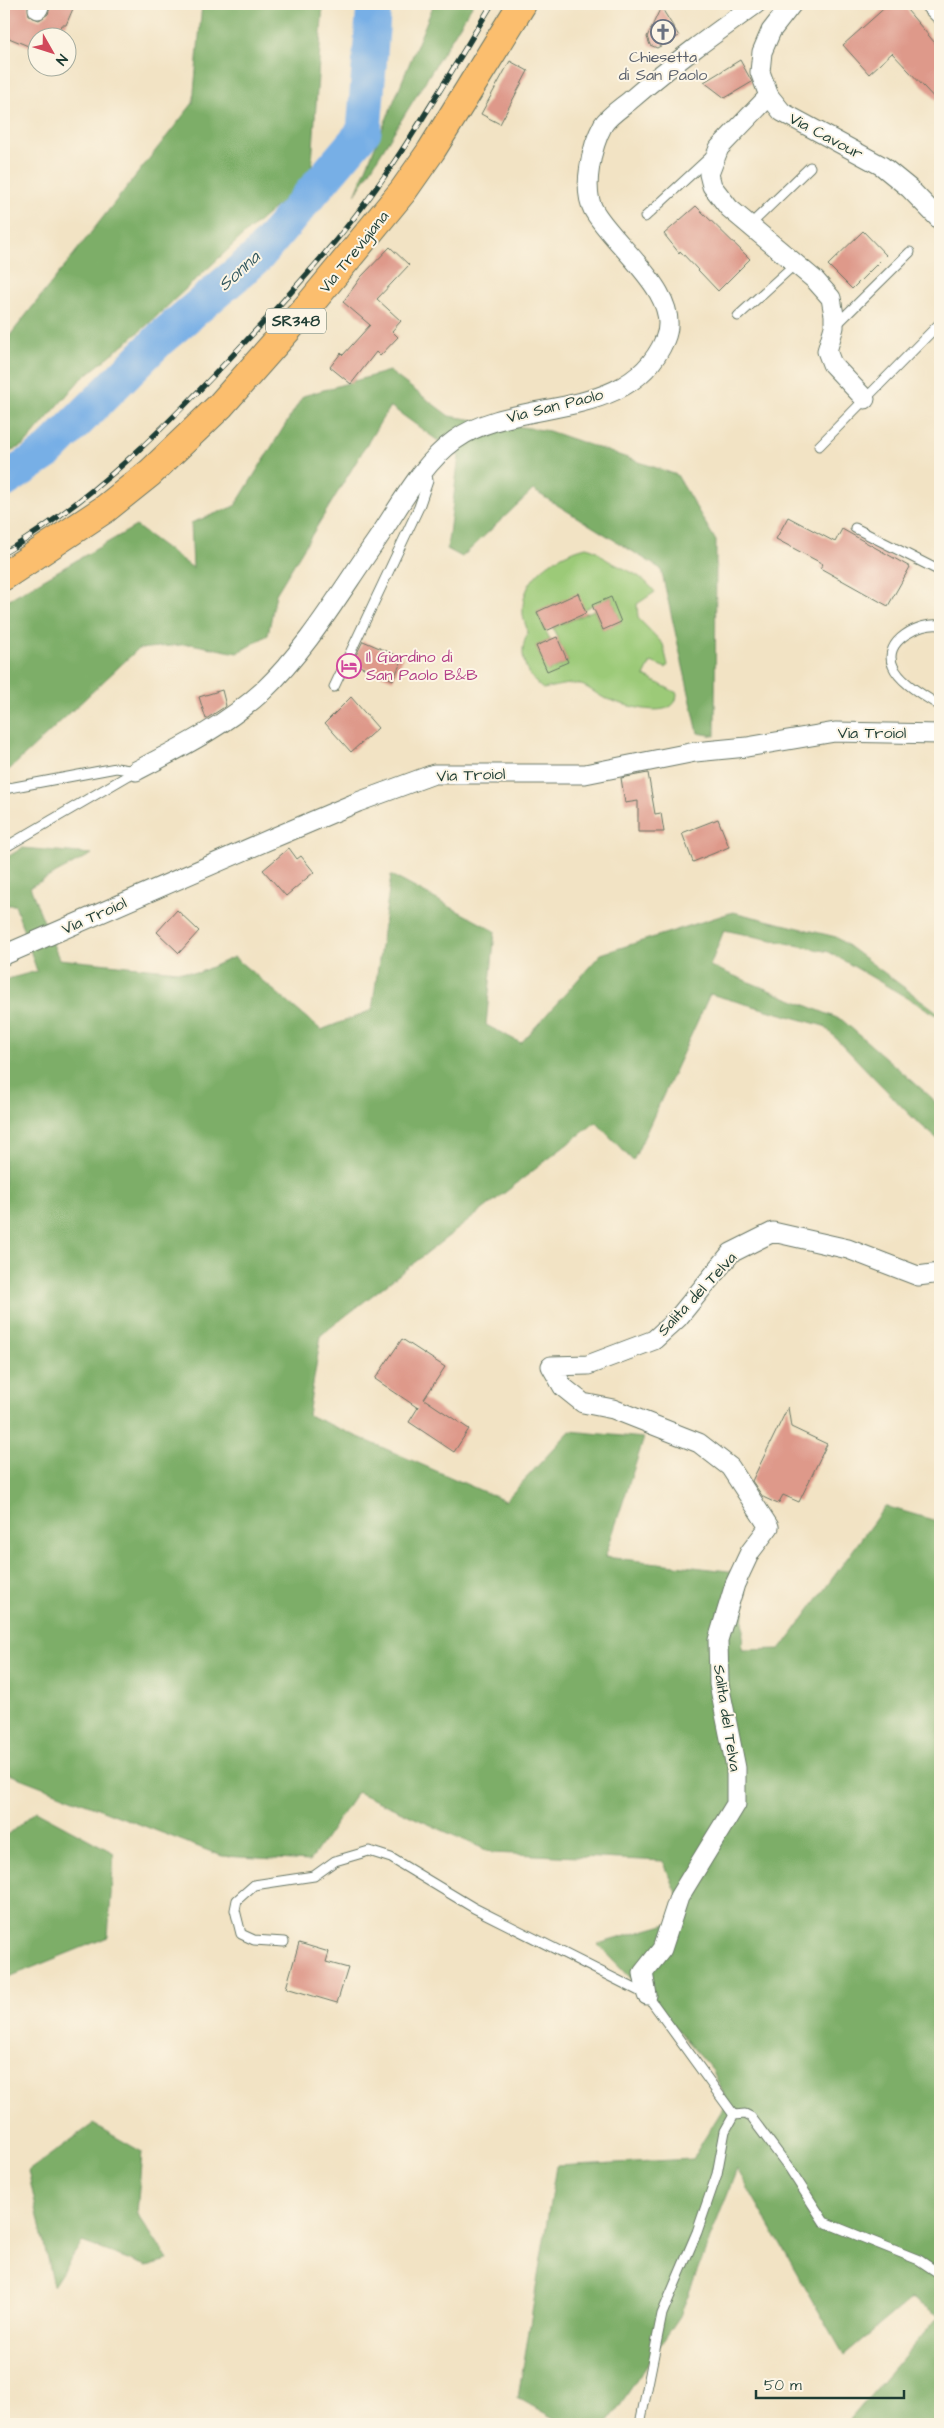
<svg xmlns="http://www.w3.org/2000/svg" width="944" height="2428" font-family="'Architects Daughter',sans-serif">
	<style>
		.green { fill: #9cca78; stroke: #5e8456; fill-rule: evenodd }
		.forest { fill: #7dae68; stroke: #4e764e }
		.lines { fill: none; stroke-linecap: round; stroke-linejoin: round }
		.river { stroke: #77afe6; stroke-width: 35 }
		.building { fill: #de998a }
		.lane-casing { stroke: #697766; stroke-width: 11 }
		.street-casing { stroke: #697766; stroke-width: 21 }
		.primary-casing { stroke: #697766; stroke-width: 30 }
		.lane { stroke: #fff; stroke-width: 9 }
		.street { stroke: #fff; stroke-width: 19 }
		.primary { stroke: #fbbe6e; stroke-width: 28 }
		.rail-casing { stroke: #1f3d34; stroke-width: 5.5 }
		.rail { stroke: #fcf5e5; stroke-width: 4; stroke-dasharray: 11; stroke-linecap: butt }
		.labels { text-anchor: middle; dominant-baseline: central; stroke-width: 4; stroke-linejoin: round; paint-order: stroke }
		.shield { fill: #fcf5e5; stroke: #617469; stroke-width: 1 }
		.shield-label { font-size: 15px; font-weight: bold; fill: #1f3d34 }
		.worship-label { font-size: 16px; fill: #5b616d; stroke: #fcf5e5 }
		.street-label { font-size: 16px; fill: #1f3d34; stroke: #fcf5e5 }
		.hotel-label { font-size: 16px; fill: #b23c85; stroke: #fcf5e5; text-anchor: start }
		.water-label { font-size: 18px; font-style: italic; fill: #355a60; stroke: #fcf5e5 }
	</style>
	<rect width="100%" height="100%" fill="#fcf5e5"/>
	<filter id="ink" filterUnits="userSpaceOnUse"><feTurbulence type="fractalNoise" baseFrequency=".02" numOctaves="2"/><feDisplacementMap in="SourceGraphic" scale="10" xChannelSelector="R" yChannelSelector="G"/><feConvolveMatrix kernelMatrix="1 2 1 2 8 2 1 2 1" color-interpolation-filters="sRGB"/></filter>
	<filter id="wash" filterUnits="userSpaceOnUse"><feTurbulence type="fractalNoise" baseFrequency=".0096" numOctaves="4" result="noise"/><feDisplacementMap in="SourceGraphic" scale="20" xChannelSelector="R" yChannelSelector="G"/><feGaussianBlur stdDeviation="1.12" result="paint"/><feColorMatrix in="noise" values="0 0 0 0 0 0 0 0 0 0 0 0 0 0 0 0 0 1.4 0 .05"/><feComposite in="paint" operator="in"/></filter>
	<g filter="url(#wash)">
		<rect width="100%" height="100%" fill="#f2e3c4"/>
		<path class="green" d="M586,547C602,551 598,555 609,561C629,572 640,573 655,592L637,604L638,618L663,644L668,665L666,668L651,662L644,676L677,693C678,724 620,704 604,698C596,694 586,685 577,684C567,683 553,687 543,689C525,675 517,653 528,633C527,627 523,620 523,614C520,577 555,555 586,547ZM577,594L584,609L611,597L621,622L603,630L594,610L553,628L568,662L548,671L536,646L550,640L537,612Z"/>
		<g class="forest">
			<polygon points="202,4 323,4 311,177 249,230 145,327 79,381 25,444 4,455 4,343 193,103"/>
			<polygon points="434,4 473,4 355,195"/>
			<polygon points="389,371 449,416 549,431 677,475 716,541 715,736 698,733 661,569 533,490 462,557 447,549 459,456 390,406 276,594 268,635 237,653 191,644 138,649 10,769 4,770 4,602 136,526 193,568 191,523 235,506 303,396"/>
			<polygon points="22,848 92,854 30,887 59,959 198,973 234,957 321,1030 372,1010 391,875 495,931 486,1025 521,1043 601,954 733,912 836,937 940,1014 940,1017 829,952 724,930 710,966 842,1020 932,1098 940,1109 940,1141 915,1120 824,1026 710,994 633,1161 596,1122 321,1335 308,1415 505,1501 570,1431 644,1438 605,1557 746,1573 742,1650 781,1649 885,1506 940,1522 940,2424 846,2424 939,2316 912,2298 844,2355 737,2169 680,2316 607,2424 564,2424 518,2398 556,2166 692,2159 727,2102 713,2071 647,1995 598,1944 688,1918 663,1861 493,1853 357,1792 310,1861 222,1856 4,1772 4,980 37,971 15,905 4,905 4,859"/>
			<polygon points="36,1811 114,1853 108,1937 4,1979 4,1838"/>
			<polygon points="93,2124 142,2152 137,2213 168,2260 147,2266 82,2242 53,2286 28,2171"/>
		</g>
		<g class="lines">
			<polyline class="river" points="4,481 46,453 161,338 257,257 364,131 374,4"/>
		</g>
		<g id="blocks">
			<g class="building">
				<polygon points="4,4 28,4 29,16 39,20 48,14 51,4 75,4 66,25 62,25 57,38 38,38 38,50 4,36"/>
				<polygon points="889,4 902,4 940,49 940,104 892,53 869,74 843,45"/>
				<polygon points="661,7 679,36 657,48 650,45 647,37"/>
				<polygon points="740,60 752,82 725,98 704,82"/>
				<polygon points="510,61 528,71 500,124 481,114"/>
				<polygon points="696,206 750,259 718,291 680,251 679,253 664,234"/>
				<polygon points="863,231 886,255 852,289 828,265"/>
				<polygon points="390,247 409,265 377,299 401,321 392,331 398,337 380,356 376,352 351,384 330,367 341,353 343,355 370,325 343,302 361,277"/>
				<polygon points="788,517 835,542 842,529 910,567 888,606 820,568 823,564 776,539"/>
				<polygon points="578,593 586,613 546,631 537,612"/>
				<polygon points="611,597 621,622 603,630 592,605"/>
				<polygon points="557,637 568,662 547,671 536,646"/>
				<polygon points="363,641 403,658 393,680 352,663"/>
				<polygon points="222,690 226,706 206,719 199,697"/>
				<polygon points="351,697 378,728 351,752 325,723"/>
				<polygon points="648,773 655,814 661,813 664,832 638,832 638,801 625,803 621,778"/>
				<polygon points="718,819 729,847 693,862 682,833"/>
				<polygon points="289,848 297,859 301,856 314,872 286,896 263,870"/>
				<polygon points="177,910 199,931 179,953 157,932"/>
				<polygon points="402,1339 445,1367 424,1399 469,1429 454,1452 409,1422 419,1406 418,1408 375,1379"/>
				<polygon points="788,1407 791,1427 827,1444 799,1502 783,1495 778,1504 763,1497 752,1481"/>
				<polygon points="299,1943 329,1952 326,1962 348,1968 337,2003 286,1988"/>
			</g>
		</g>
	</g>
	<g filter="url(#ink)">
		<use href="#blocks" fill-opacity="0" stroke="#697766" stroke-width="1"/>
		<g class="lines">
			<defs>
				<g id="lane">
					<polyline points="645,217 711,156"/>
					<polyline points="750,225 810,167"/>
					<polyline points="738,316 795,264"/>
					<polyline points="836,325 910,252"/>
					<polyline points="819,446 940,323"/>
					<polyline points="855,528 940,571"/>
					<path d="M940,625C920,622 882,641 893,666C900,683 925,696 940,706"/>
					<polyline points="334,687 419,507 428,481 426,470"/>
					<polyline points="4,789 116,768 136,771"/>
					<polyline points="4,848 136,771"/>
					<polyline points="284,1942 254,1940 241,1934 235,1910 237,1900 254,1885 314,1876 335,1861 369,1851 391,1858 474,1908 647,1995 734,2115"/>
					<polyline points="640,2424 662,2314 697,2232 717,2174 725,2131 734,2115 745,2114 751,2117 790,2169 824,2222 919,2260 940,2274"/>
				</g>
				<g id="street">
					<polyline points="792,4 771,31 762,52 760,72 769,96 782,112 882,166 909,188 940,220"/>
					<polyline points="930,4 940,14"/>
					<polyline points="38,9 40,4"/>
					<polyline points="769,96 719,148 709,174 712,186 729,208 815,280 831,298 834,315 834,327 827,351 832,364 865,399"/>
					<path d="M136,771C180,748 226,725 263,691C307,649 339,594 374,544C398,510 420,465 455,440C517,395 629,425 665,339C684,294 612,245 593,209C582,188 592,145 603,125C609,115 624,106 633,98C672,64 714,34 756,4"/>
					<polyline points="4,955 273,838 358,802 434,774 585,774 695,752 747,747 835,732 940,734"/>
					<polyline points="647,1995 643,1973 662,1949 679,1897 736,1804 736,1768 719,1684 718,1640 735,1584 750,1552 769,1527 730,1467 699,1443 613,1409 583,1403 563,1387 551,1366 588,1365 654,1340 678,1318 731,1253 773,1232 848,1249 918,1276 940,1273"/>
				</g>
				<polyline id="primary" points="4,576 105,509 150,473 220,406 310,304 403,191 431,151 522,4"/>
			</defs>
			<use href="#lane" class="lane-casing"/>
			<use href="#street" class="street-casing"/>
			<use href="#primary" class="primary-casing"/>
			<use href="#lane" class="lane"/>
			<use href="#street" class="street"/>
			<use href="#primary" class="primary"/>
			<defs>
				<path id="rail" d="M4,553C98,496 171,422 245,342C294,290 343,236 384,177C423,121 457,62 492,4"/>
			</defs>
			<use href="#rail" class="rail-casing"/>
			<use href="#rail" class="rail"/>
		</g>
	</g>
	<defs>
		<symbol id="church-ring" viewBox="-11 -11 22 22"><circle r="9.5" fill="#fcf5e5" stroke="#6b7280" stroke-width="1.5"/><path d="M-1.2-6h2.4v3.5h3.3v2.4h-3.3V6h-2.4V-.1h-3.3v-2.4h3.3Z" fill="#6b7280"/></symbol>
		<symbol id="hotel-ring" viewBox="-11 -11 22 22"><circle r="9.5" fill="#fcf5e5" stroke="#d1479c" stroke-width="1.5"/><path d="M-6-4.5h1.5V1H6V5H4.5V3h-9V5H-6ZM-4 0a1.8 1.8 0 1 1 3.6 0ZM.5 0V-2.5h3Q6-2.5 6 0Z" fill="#d1479c"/></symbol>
	</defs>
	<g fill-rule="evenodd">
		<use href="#church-ring" x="649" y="18" width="28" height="28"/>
		<use href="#hotel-ring" x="335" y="652" width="28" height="28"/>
	</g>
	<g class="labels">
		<rect class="shield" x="266" y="308.5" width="60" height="25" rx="4"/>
		<g class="shield-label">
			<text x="296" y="321">SR348</text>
		</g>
		<g class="worship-label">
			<text x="663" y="57">Chiesetta<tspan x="663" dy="18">di San Paolo</tspan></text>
		</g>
		<g class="street-label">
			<text transform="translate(826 136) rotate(28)">Via Cavour</text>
			<text transform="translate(354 252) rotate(-51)">Via Trevigiana</text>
			<text transform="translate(555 406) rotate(-14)">Via San Paolo</text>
			<text x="872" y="733">Via Troiol</text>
			<text transform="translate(471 775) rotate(-2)">Via Troiol</text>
			<text transform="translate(94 916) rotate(-24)">Via Troiol</text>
			<text transform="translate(697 1294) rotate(-47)">Salita del Telva</text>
			<text transform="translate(727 1718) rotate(81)">Salita del Telva</text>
		</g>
		<g class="hotel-label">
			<text x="366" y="657">Il Giardino di<tspan x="366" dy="18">San Paolo B&amp;B</tspan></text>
		</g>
		<g class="water-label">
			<text transform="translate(239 271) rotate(-42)">Sonna</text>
		</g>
	</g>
	<rect width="944" height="2428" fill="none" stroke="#fcf5e5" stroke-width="20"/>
	<g transform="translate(52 52) rotate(129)"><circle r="24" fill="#fcf5e5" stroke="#a4ab9e"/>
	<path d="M0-4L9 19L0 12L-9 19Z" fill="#d1495b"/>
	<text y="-8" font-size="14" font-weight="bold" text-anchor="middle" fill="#1f3d34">N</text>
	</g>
	<path d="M756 2390v8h148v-8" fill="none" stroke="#1f3d34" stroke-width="2.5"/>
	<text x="764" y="2390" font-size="15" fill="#1f3d34" stroke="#fcf5e5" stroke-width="4" paint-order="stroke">50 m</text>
</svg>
